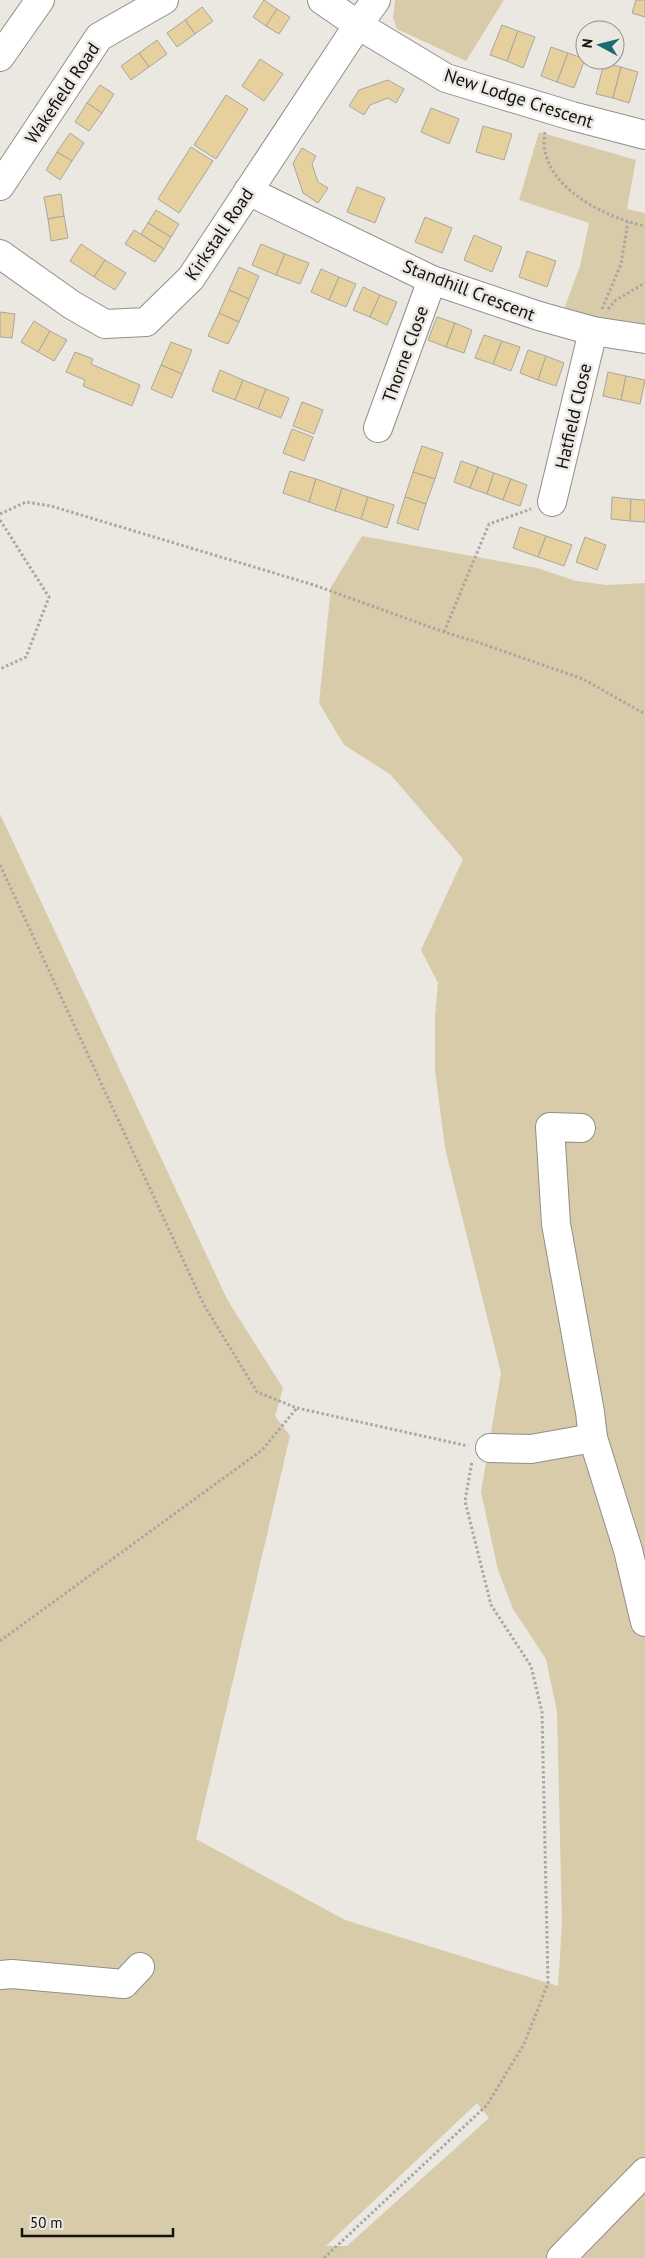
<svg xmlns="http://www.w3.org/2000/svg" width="645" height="2258" font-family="'PT Sans',sans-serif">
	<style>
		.green { fill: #d8cbaa; fill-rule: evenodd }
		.building { fill: #e6d19e; stroke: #a8a6a0 }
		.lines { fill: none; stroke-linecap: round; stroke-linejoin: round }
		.minor-casing { stroke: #918f89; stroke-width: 30 }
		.major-casing { stroke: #918f89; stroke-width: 30 }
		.path { stroke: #aaa7a3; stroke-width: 3; stroke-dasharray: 2.5 2.5; stroke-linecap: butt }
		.minor { stroke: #fff; stroke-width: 28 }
		.major { stroke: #fff; stroke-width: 28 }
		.labels { text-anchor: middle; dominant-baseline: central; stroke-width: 5; stroke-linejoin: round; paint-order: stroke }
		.street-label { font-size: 18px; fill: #12110f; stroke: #ebe8e2 }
	</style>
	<rect width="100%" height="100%" fill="#ebe8e2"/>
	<g class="green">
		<polygon points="395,0 504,0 466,61 397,29 393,18"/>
		<polygon points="539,132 636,160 627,209 645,213 645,330 563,312 580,266 589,223 519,200"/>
		<path d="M362,536L537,568L576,581L607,585L645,583V2258H0V814L228,1301L283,1388L275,1416L290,1436L196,1839L345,1920L558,1986L562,1923L557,1712L546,1659L513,1609L498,1570L481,1492L501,1373L445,1148L435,1070V1016L438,983L421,950L463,859L390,774L344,745L319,703L331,587ZM477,2103L489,2118L347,2246H326Z"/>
	</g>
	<g class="building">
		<polygon points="264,0 277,9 266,26 253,17"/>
		<polygon points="636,0 645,0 645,17 632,13"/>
		<polygon points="202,7 213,21 195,34 185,20"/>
		<polygon points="277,9 290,17 279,34 266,26"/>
		<polygon points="185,20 195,34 177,47 167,33"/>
		<polygon points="502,25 518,31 507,61 490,55"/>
		<polygon points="518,31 535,37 523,68 507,61"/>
		<polygon points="157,40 167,54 149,67 139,53"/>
		<polygon points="551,47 568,53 557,82 541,76"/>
		<polygon points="139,53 149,67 131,80 121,66"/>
		<polygon points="568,53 585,59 574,88 557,82"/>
		<polygon points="260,59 283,74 264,101 242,86"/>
		<polygon points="604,63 621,67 613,98 596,94"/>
		<polygon points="621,67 638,72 629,103 613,98"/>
		<polygon points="388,80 404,89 396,103 388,98 370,105 364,115 349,106 359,90"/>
		<polygon points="100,85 114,94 102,113 87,103"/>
		<polygon points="226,95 248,109 216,159 194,145"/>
		<polygon points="87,103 102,113 89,131 75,122"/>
		<polygon points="431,108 459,119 449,144 421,132"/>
		<polygon points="483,126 512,134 504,160 476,152"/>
		<polygon points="70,133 84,143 72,161 57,152"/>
		<polygon points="191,147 213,161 179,213 158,199"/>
		<polygon points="302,148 316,156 312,164 318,182 328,188 318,203 303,193 293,163"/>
		<polygon points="57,152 72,161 60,180 46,170"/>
		<polygon points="357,187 385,198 375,223 347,212"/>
		<polygon points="61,194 64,216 48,219 44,197"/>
		<polygon points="156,210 179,224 171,237 148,223"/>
		<polygon points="64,216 68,238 51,241 48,219"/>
		<polygon points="425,217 452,228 442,253 415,242"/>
		<polygon points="148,223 171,237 164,249 141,234"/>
		<polygon points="134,230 164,249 155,262 125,244"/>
		<polygon points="474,235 502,247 492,272 464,260"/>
		<polygon points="81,244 105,260 94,277 70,261"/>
		<polygon points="261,244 285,254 276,275 252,265"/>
		<polygon points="527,251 556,261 547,287 519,277"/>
		<polygon points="285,254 309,263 300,284 276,275"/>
		<polygon points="105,260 126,273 115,290 94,277"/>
		<polygon points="239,267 259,276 249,299 229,290"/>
		<polygon points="321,269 339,277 329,300 311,292"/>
		<polygon points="339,277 356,284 346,307 329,300"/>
		<polygon points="363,287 380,295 370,317 353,310"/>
		<polygon points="229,290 249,299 239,322 219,313"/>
		<polygon points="380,295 397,302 387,325 370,317"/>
		<polygon points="0,312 15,314 12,338 0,337"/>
		<polygon points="219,313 239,322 228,344 208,336"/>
		<polygon points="437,317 455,323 446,347 428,340"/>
		<polygon points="34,321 50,331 38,352 21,342"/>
		<polygon points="455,323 472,330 464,353 446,347"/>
		<polygon points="50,331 67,340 54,361 38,352"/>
		<polygon points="484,335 502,341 493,364 475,358"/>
		<polygon points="502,341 520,347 511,371 493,364"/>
		<polygon points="171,342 192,350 182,374 161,365"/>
		<polygon points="528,350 546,356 538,380 520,373"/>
		<polygon points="75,352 93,359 91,364 140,385 132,406 83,386 85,380 66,372"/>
		<polygon points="546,356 564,363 556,386 538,380"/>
		<polygon points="161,365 182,374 172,398 151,389"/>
		<polygon points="220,370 243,380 235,400 212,391"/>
		<polygon points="608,372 626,376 621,400 603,396"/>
		<polygon points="626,376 645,380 640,404 621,400"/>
		<polygon points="243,380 266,389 258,409 235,400"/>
		<polygon points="266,389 289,398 281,418 258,409"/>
		<polygon points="302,402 323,410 314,434 293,426"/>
		<polygon points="292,429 313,437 304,461 283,453"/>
		<polygon points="422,446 443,453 435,479 413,472"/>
		<polygon points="461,461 478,467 470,488 454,482"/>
		<polygon points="478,467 494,473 487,494 470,488"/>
		<polygon points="290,471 316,479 309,502 283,493"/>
		<polygon points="413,472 435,479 426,504 405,497"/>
		<polygon points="494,473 511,479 503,500 487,494"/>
		<polygon points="316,479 342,488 335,511 309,502"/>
		<polygon points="511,479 527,485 520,506 503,500"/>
		<polygon points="342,488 368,497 361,519 335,511"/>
		<polygon points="368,497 394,505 387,528 361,519"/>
		<polygon points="405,497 426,504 418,530 397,523"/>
		<polygon points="612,497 631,499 630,521 611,519"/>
		<polygon points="631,499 645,500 645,522 630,521"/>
		<polygon points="520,527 546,536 538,557 513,548"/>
		<polygon points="546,536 572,545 564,566 538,557"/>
		<polygon points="585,537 606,545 597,570 576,562"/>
	</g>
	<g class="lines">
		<defs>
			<g id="minor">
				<polyline points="322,0 358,25 446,78 572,116 645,135"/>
				<polyline points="0,186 99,37 164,0"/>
				<polyline points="248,191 432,280 539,316 593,331 645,339"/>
				<polyline points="0,254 72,305 105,324 146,322 191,278 358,25 376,0"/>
				<polyline points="378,428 432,280"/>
				<polyline points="552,502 593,331"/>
				<polyline points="581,1128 550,1127 556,1224 590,1412 593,1438 628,1550 645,1622"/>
				<polyline points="490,1448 531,1449 593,1438"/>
				<polyline points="0,1975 12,1974 124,1984 140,1967"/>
				<polyline points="561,2258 645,2172"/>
			</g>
			<polyline id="major" points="0,57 40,0"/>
		</defs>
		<use href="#minor" class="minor-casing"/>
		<use href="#major" class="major-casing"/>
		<g class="path">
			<path d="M545,132C536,184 603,217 645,226"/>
			<polyline points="602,309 621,264 628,222"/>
			<polyline points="608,309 616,300 645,283"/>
			<polyline points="0,514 26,502 51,506 314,585 444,632 477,642 583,679 645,714"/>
			<polyline points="0,520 49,597 26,657 0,669"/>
			<polyline points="444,632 489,524 531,509"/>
			<polyline points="0,865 204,1305 257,1392 297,1408 468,1446"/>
			<polyline points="0,1641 262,1450 297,1408"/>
			<polyline points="324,2258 487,2105 524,2044 548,1983 542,1712 531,1666 491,1605 465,1501 472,1461"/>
		</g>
		<use href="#minor" class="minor"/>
		<use href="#major" class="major"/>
	</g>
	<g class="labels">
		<g class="street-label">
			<text transform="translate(62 93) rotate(-56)">Wakefield Road</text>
			<text transform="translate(519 98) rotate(18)">New Lodge Crescent</text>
			<text transform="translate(219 234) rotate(-56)">Kirkstall Road</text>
			<text transform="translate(469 290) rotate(21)">Standhill Crescent</text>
			<text transform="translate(405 354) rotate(-70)">Thorne Close</text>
			<text transform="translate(573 416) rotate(-77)">Hatfield Close</text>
		</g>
	</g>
	<g transform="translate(600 45) rotate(277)"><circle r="24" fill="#ebe8e2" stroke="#94928e"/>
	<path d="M0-4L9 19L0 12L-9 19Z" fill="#206876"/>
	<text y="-8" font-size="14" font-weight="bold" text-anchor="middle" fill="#12110f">N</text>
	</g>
	<path d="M22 2228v8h151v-8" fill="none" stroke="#12110f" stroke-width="2.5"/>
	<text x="30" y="2228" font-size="15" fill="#12110f" stroke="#ebe8e2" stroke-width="4" paint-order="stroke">50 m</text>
</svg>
